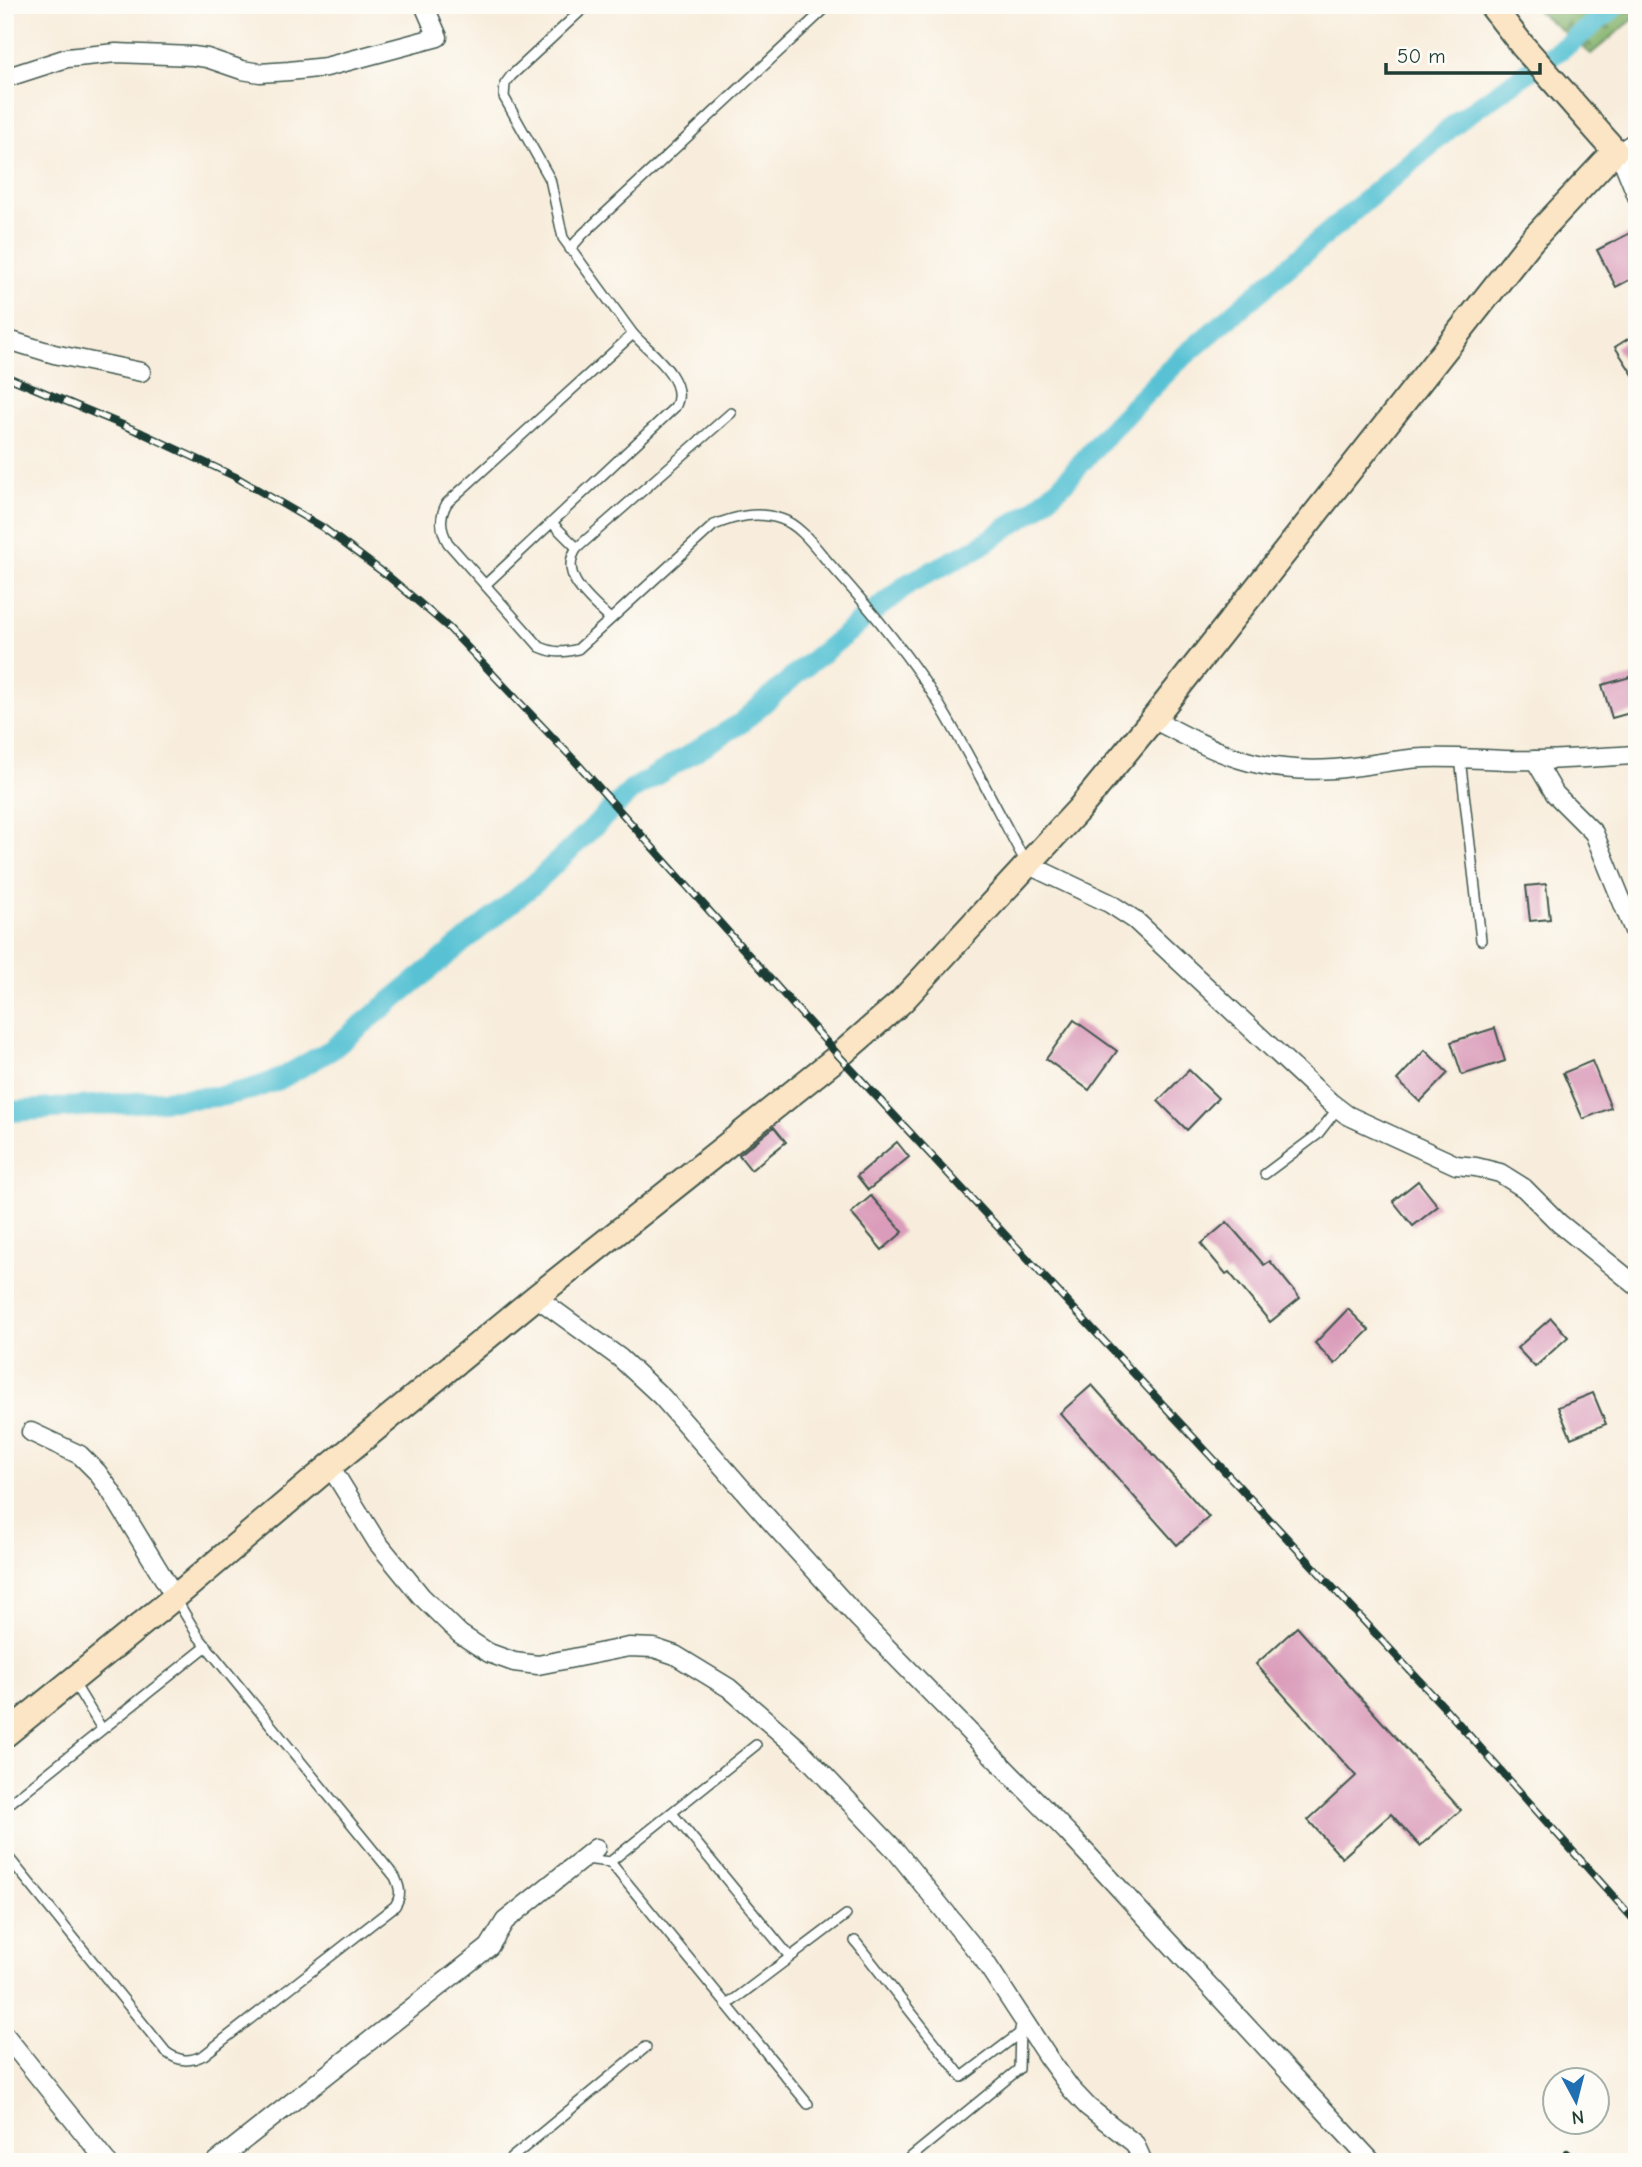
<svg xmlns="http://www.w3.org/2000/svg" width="1642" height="2167" font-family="'Comic Neue',sans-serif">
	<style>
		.forest { fill: url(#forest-firs); stroke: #517850; stroke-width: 2 }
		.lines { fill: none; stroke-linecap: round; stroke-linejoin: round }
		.canal { stroke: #58c2d4; stroke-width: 21 }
		.building { fill: #da9cba }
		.service-casing { stroke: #40574d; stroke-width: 12 }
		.minor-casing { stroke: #40574d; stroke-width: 21 }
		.tertiary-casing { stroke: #40574d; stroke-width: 24 }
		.secondary-casing { stroke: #40574d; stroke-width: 28 }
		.service { stroke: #fff; stroke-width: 9 }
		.minor { stroke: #fff; stroke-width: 18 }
		.tertiary { stroke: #fff; stroke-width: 21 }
		.secondary { stroke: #fce5c4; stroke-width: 24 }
		.rail-casing { stroke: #1f3d34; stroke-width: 8 }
		.rail { stroke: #fdfcf7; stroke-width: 5; stroke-dasharray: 16; stroke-linecap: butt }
	</style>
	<defs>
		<pattern id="forest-firs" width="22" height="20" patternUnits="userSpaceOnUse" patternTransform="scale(1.75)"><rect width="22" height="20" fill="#83b26c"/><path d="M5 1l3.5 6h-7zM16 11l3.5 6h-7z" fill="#6b925a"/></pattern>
	</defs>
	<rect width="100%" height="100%" fill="#fdfcf7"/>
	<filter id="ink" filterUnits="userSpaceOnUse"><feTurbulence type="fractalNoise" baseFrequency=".0143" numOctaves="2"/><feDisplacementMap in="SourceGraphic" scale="14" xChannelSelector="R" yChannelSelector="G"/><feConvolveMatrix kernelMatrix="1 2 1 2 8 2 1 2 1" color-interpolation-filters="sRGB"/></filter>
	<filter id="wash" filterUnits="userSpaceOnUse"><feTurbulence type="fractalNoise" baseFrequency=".00686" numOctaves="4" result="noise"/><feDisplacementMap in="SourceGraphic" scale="28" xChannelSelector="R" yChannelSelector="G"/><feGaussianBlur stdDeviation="1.57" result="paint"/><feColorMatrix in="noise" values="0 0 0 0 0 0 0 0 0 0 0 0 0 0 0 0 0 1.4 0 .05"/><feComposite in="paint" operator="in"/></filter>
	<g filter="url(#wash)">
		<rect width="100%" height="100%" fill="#f8eddc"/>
		<polygon class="forest" points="1530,5 1637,5 1637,16 1591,54"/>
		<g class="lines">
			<polyline class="canal" points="5,1112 222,1096 252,1089 278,1080 331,1050 533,885 632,790 741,723 801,670 909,583 974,550 1034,510 1064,483 1109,431 1176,363 1462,118 1567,45 1617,5"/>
		</g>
		<g id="blocks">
			<g class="building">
				<polygon points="1630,233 1637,246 1637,276 1616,287 1597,250"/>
				<polygon points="1637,333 1637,381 1615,347"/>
				<polygon points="1637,675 1637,711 1612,718 1602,685"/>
				<polygon points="1546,884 1550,919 1530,921 1526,886"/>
				<polygon points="1074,1020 1117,1051 1089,1090 1046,1059"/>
				<polygon points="1495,1028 1505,1061 1462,1075 1451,1042"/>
				<polygon points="1425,1050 1448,1073 1420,1102 1397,1080"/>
				<polygon points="1592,1061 1611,1108 1583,1119 1563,1073"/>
				<polygon points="1189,1070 1218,1098 1187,1130 1158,1101"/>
				<polygon points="774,1127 786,1142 751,1170 739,1155"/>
				<polygon points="897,1142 909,1157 868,1190 857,1176"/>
				<polygon points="1418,1181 1438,1206 1413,1226 1393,1201"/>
				<polygon points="871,1196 903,1232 882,1250 851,1213"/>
				<polygon points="1227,1222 1264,1265 1270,1261 1300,1298 1270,1322 1229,1272 1226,1274 1201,1244"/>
				<polygon points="1348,1309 1369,1330 1335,1364 1315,1343"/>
				<polygon points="1551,1318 1568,1337 1535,1367 1517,1348"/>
				<polygon points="1092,1385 1209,1517 1177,1545 1060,1413"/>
				<polygon points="1593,1393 1606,1424 1571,1438 1558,1407"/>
				<polygon points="1297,1627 1461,1810 1420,1846 1391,1814 1342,1858 1308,1820 1356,1776 1256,1664"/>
			</g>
		</g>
	</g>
	<g filter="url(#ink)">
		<use href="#blocks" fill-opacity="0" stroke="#40574d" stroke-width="2"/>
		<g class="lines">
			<defs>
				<g id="service">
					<path d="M587,5L511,76L505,84L504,97L550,179L563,238L633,334L447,503C439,517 440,529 448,543L540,647C554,653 563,653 578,649L714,525C737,516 757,511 781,519C800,525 815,547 828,562C868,606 908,653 939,704C970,755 997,810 1026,863"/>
					<polyline points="1615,150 1637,135"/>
					<polyline points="1620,166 1637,208"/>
					<polyline points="570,249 583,234 829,5"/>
					<polyline points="552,523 577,548"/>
					<path d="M485,585L675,407C690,381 650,352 633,334"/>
					<path d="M610,619C592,601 557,576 577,548L731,413"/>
					<polyline points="1460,758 1481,940"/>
					<polyline points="1265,1174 1317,1135 1338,1108"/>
					<polyline points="74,1683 102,1729"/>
					<polyline points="5,1807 207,1646"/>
					<polyline points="672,1813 790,1957"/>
					<path d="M5,1853L166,2052C179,2062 190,2062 204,2055L395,1906C402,1895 400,1888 395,1877L198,1636L176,1599"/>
					<polyline points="585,1859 610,1862 756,1745"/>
					<polyline points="610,1862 808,2104"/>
					<polyline points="855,1941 962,2077 1020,2033"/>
					<polyline points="727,2005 846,1915"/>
					<polyline points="510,2162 509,2160 646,2047"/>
					<polyline points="905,2162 1019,2069 1020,2029"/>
				</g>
				<g id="minor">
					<polyline points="5,78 67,58 116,53 193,56 207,58 242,70 260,73 289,71 326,67 438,37 424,5"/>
					<polyline points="5,339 54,354 141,372"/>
					<path d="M1153,719C1219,754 1258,774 1334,769C1364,767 1394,759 1424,758C1451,757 1477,759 1504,760C1548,762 1593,757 1637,755"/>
					<polyline points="1535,760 1555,794 1594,833 1637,938"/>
					<polyline points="1027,864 1109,903 1135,920 1330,1102 1347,1115 1456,1165 1476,1167 1500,1173 1524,1188 1559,1223 1637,1286"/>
					<polyline points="536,1297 620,1358 662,1397 773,1524 858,1618 1067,1832 1372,2162"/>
					<polyline points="31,1432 80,1455 97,1472 110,1490 175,1597"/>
					<polyline points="330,1466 377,1542 421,1596 460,1634 489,1653 514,1662 538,1665 629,1647 654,1648 675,1655 729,1688 799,1749 896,1851 984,1960 1047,2056 1071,2089 1088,2107 1135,2144 1143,2162"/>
					<polyline points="5,2035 107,2162"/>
					<polyline points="216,2162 489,1947 505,1921 596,1848"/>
				</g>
				<polyline id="tertiary" points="1615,151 1637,175"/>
				<polyline id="secondary" points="5,1735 175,1597 330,1466 536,1297 839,1056 901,1002 1079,809 1153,719 1531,241 1615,151 1522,45 1491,5"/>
			</defs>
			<use href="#service" class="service-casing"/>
			<use href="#minor" class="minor-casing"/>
			<use href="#tertiary" class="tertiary-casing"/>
			<use href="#secondary" class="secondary-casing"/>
			<use href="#service" class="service"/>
			<use href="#minor" class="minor"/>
			<use href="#tertiary" class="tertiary"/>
			<use href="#secondary" class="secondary"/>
			<defs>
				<g id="rail">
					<polyline points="5,376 142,433 236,477 322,527 388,576 449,628 576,762 839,1056 1442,1705 1637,1923"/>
					<polyline points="1567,2153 1577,2162"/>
				</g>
			</defs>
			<use href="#rail" class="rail-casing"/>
			<use href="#rail" class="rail"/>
		</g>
	</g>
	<rect width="1642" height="2167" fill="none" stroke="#fdfcf7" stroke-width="28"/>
	<g transform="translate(1576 2101) rotate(173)"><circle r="33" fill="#fdfcf7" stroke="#a4b0a9" stroke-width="2"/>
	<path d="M0-5L12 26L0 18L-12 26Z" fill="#1f6fb2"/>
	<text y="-10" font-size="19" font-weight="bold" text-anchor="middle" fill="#1f3d34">N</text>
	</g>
	<path d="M1386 63v10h154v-10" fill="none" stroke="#1f3d34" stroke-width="3.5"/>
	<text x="1397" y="63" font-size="21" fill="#1f3d34" stroke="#fdfcf7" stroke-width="5" paint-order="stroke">50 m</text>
</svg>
